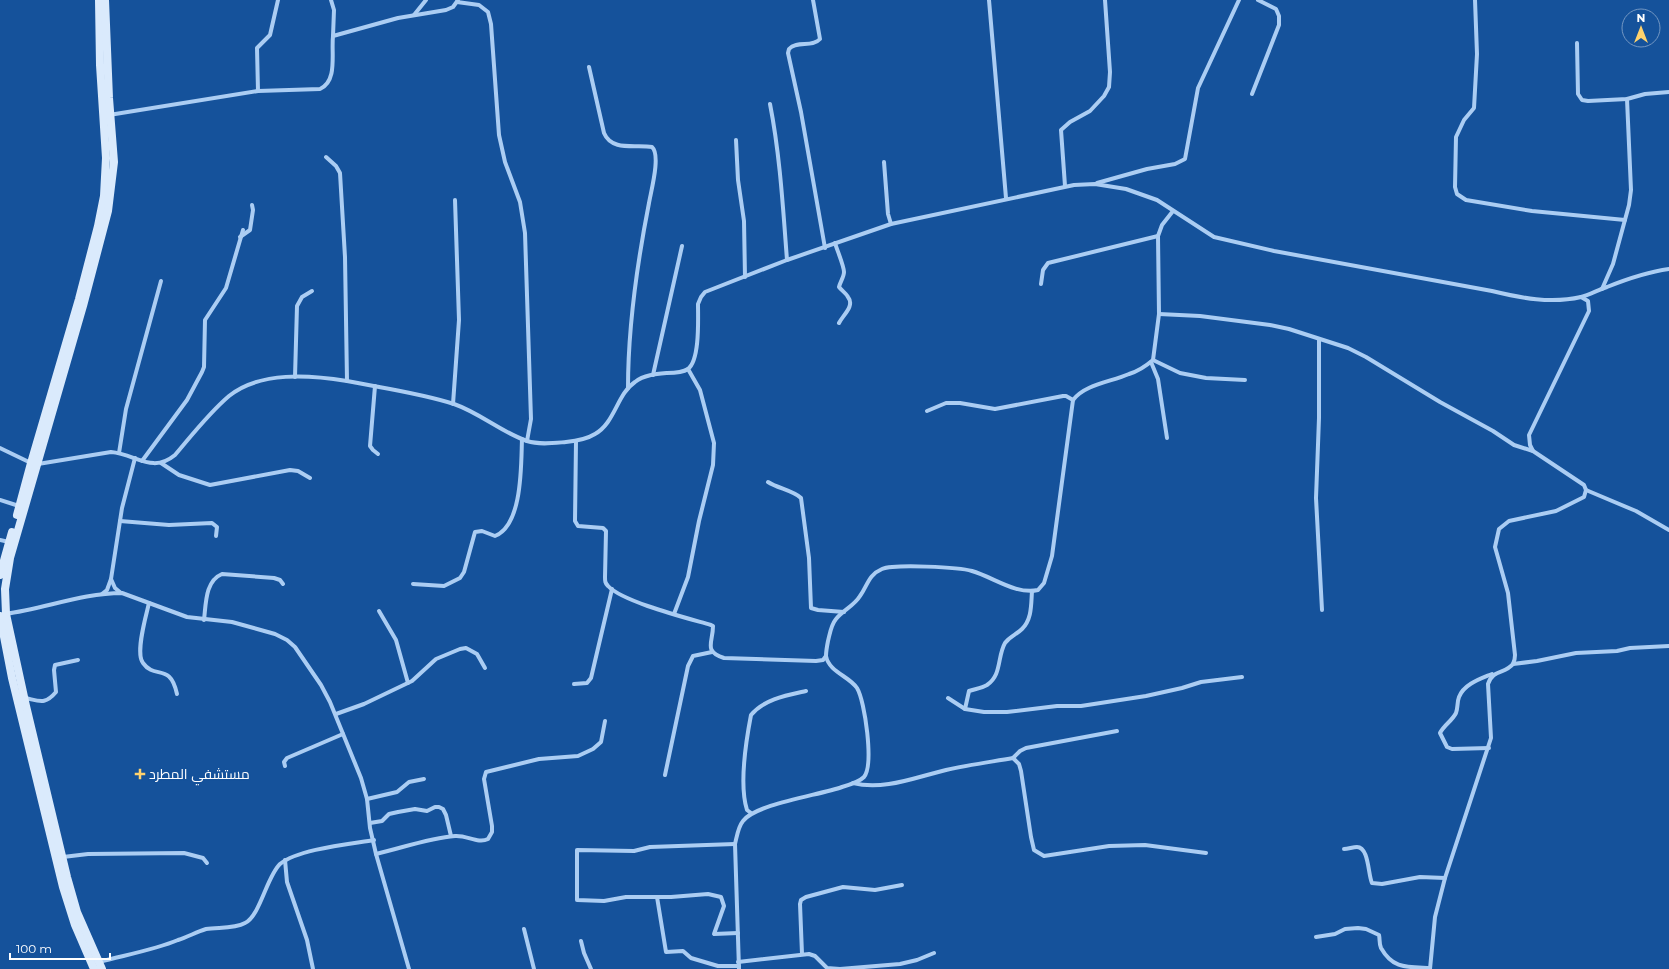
<svg xmlns="http://www.w3.org/2000/svg" width="1669" height="969" font-family="Montserrat,Cairo,sans-serif">
	<style>
		.lines { fill: none; stroke-linecap: round; stroke-linejoin: round }
		.street { stroke: #abcdf3; stroke-width: 4 }
		.secondary { stroke: #daeafc; stroke-width: 8 }
		.poi-dot { fill: #ffd26d; stroke: #15529b; stroke-width: 1.5 }
		.labels { text-anchor: middle; dominant-baseline: central; stroke-width: 3; stroke-linejoin: round; paint-order: stroke }
		.poi-label { font-size: 14px; fill: #fff; stroke: #15529b; text-anchor: start }
	</style>
	<rect width="100%" height="100%" fill="#15529b"/>
	<g class="lines">
		<g class="street">
			<polyline points="331,0 334,10 333,36"/>
			<path d="M813,0L820,39C812,48 797,40 789,49L788,53L801,112L825,248"/>
			<polyline points="989,0 1006,198"/>
			<polyline points="1475,0 1477,54 1474,108 1464,120 1456,137 1455,187 1457,194 1466,200 1532,211 1625,220"/>
			<polyline points="457,2 479,5 488,12 491,24 499,135 505,162 520,202 525,233 531,419 527,441"/>
			<polyline points="414,15 426,0"/>
			<polyline points="1577,43 1578,94 1582,100 1588,101 1627,99 1645,94 1669,92"/>
			<path d="M589,67L604,133C612,152 636,144 652,147C661,155 651,191 649,203C637,264 628,326 628,388"/>
			<polyline points="258,91 257,48 270,35 278,0"/>
			<polyline points="1252,94 1279,25 1279,16 1276,9 1258,0"/>
			<path d="M770,104C780,155 783,208 787,260"/>
			<path d="M109,115L258,91L320,89C338,81 331,53 333,36L398,18L446,10L453,7L458,0"/>
			<polyline points="736,140 738,180 744,221 745,277"/>
			<polyline points="326,157 336,166 340,173 345,257 347,381"/>
			<polyline points="884,162 888,214 891,224"/>
			<polyline points="1097,183 1147,169 1175,164 1185,159 1198,88 1239,0"/>
			<polyline points="1065,186 1061,130 1070,122 1090,111 1104,96 1109,87 1110,72 1105,0"/>
			<polyline points="240,237 250,230 253,210 252,205"/>
			<path d="M835,243C837,250 844,266 844,272C844,277 840,282 839,287C842,291 846,293 848,297C855,306 843,315 839,323"/>
			<polyline points="1041,284 1043,270 1048,263 1158,236"/>
			<polyline points="1602,289 1613,264 1629,205 1631,190 1627,99"/>
			<polyline points="1159,314 1200,316 1270,325 1289,329 1348,348 1366,357 1440,402 1493,431 1514,445 1533,451"/>
			<polyline points="1319,339 1319,418 1316,498 1322,610"/>
			<polyline points="1153,360 1180,373 1206,378 1245,380"/>
			<polyline points="1151,362 1158,379 1167,438"/>
			<polyline points="653,375 682,246"/>
			<polyline points="295,377 297,306 302,297 312,291"/>
			<polyline points="375,386 370,446 373,450 378,454"/>
			<polyline points="453,404 459,320 455,200"/>
			<polyline points="927,411 946,403 960,403 995,409 1063,396 1066,396 1073,400"/>
			<path d="M576,441L575,521L578,526L603,528L606,531L605,577C605,581 605,583 608,586C623,602 687,618 711,625L713,626C713,643 703,651 724,658L816,661L823,660L826,656"/>
			<path d="M0,448L31,463L38,464L111,452C136,454 152,474 175,455C192,435 209,413 229,396C260,371 310,375 347,381C382,388 420,393 454,404C480,413 501,432 527,441C539,445 554,443 566,442C576,441 587,439 595,434C615,423 617,394 635,382C644,375 656,374 667,373C674,373 682,373 688,369C700,360 698,319 698,304L701,297L705,292L787,260L891,224L1074,185L1095,184L1126,189L1157,200L1214,237L1274,251L1492,291C1521,298 1551,304 1581,297C1589,295 1598,290 1607,287C1627,279 1647,272 1669,269"/>
			<polyline points="119,453 126,409 161,281"/>
			<polyline points="142,461 187,400 202,372 204,367 205,320 226,288 243,230"/>
			<polyline points="161,463 179,475 210,485 290,470 298,471 310,478"/>
			<path d="M768,482C777,488 794,491 801,498L809,558L811,608L818,610L844,612"/>
			<polyline points="1586,490 1636,511 1669,530"/>
			<polyline points="0,500 19,506"/>
			<polyline points="120,521 169,525 212,523 217,527 216,536"/>
			<polyline points="0,540 9,542"/>
			<polyline points="111,579 115,588 121,593"/>
			<path d="M413,584L444,586L460,578L464,572L475,532L482,531L495,536C523,525 521,463 522,439"/>
			<polyline points="102,594 107,590 111,579 122,508 135,458"/>
			<path d="M149,603C146,616 135,653 143,663C155,680 170,662 177,694"/>
			<polyline points="379,611 396,640 408,683"/>
			<path d="M5,614C44,609 82,593 122,593L187,617L232,622L275,634L287,640L295,647L321,685L330,702L361,778L367,799L370,828L376,854L409,969"/>
			<polyline points="674,614 688,577 699,521 713,465 714,443 700,390 688,369"/>
			<path d="M204,620C206,604 205,581 222,574L274,578L280,580L283,584"/>
			<polyline points="1513,664 1537,661 1576,653 1617,651 1630,648 1669,646"/>
			<polyline points="574,684 587,683 591,678 612,589"/>
			<path d="M25,698C40,701 45,705 56,692L54,670L55,665L78,660"/>
			<polyline points="948,698 965,709 984,712 1007,712 1057,706 1081,706 1146,696 1182,688 1201,682 1242,677"/>
			<path d="M965,709L969,691C975,689 982,688 987,685C1002,675 997,657 1005,643C1010,636 1016,635 1022,629C1032,619 1031,605 1032,591"/>
			<polyline points="336,714 364,704 412,681 436,659 460,649 466,648 477,654 485,668"/>
			<path d="M1489,748L1452,749L1447,747L1440,733C1444,725 1452,721 1456,713C1458,708 1457,702 1459,697C1464,684 1480,679 1492,674"/>
			<polyline points="1013,758 1019,764 1021,771 1031,837 1034,850 1044,856 1109,846 1145,845 1206,853"/>
			<polyline points="285,766 284,762 287,758 343,734"/>
			<polyline points="665,775 688,666 693,656 712,652"/>
			<path d="M853,783C883,791 916,777 946,770C968,765 990,762 1013,758L1020,751L1026,748L1117,731"/>
			<polyline points="367,799 397,792 409,782 424,779"/>
			<path d="M751,813L747,810C739,785 746,741 751,715C764,699 788,695 806,691"/>
			<polyline points="370,823 382,821 389,814 398,812 415,809 427,811 435,807 439,807 443,809 446,815 451,836"/>
			<polyline points="735,844 650,847 634,851 577,850 577,900 604,901 626,897 671,897 708,894 721,897 724,906 714,934 738,933"/>
			<path d="M1344,849C1348,849 1353,847 1357,847C1369,847 1368,875 1372,883L1382,884L1420,877L1445,878"/>
			<path d="M376,854C402,848 429,838 455,836C467,835 478,844 488,839L492,832V826L484,779L486,772L539,759L578,756L593,749L601,742L605,721"/>
			<polyline points="63,857 88,854 184,853 203,858 207,863"/>
			<polyline points="285,860 287,882 307,940 313,969"/>
			<polyline points="657,897 666,952 683,951 691,958 718,966 739,966"/>
			<polyline points="524,929 534,969"/>
			<path d="M1316,937L1335,934L1345,929L1358,928L1366,929L1379,935C1380,939 1379,944 1381,948C1393,969 1406,967 1430,968"/>
			<polyline points="581,941 584,953 591,969"/>
			<polyline points="802,954 800,904 801,900 806,897 843,887 875,890 902,885"/>
			<path d="M99,962C125,955 154,950 178,940C188,937 196,932 206,929C218,927 234,929 245,923C260,916 267,876 280,864C298,849 350,844 374,840"/>
			<polyline points="738,962 809,954 815,956 827,968 840,969 900,964 917,960 934,953"/>
			<path d="M739,969L735,844C737,836 738,827 743,821C755,804 820,795 842,787C849,785 859,782 864,777C874,765 865,701 857,688C849,676 829,672 826,656C826,652 827,646 828,641C830,633 831,625 836,619C843,610 854,606 860,596C868,585 868,575 882,569C894,564 959,567 972,571C993,577 1016,595 1038,590L1044,583L1052,556L1073,400C1085,384 1111,382 1129,374C1139,371 1146,366 1153,360L1159,314L1158,236L1162,225L1173,211"/>
			<path d="M1430,969L1435,917L1445,878L1491,738L1488,684C1493,669 1505,674 1513,664C1514,662 1515,657 1515,655L1508,593L1495,547L1499,529L1509,521L1556,511L1584,497L1586,490L1584,485L1533,451L1530,445L1529,435L1589,311L1588,301L1581,297"/>
		</g>
		<g class="secondary">
			<polyline points="17,515 31,463 79,299 98,226 104,196 106,158 100,65 99,0"/>
			<polyline points="0,575 12,532"/>
			<polyline points="0,616 12,678 63,887 75,925 94,969"/>
			<polyline points="102,969 77,912 67,877 26,706 6,614 5,589 10,558 83,306 108,211 114,162 109,98 105,0"/>
		</g>
	</g>
	<path class="poi-dot" d="M138 768h4v4h4v4h-4v4h-4v-4h-4v-4h4z"/>
	<g class="labels">
		<g class="poi-label">
			<text x="149" y="774">مستشفي المطرد</text>
		</g>
	</g>
	<g transform="translate(1641 28)"><circle r="19" fill="#15529b" stroke="#7397c3"/>
	<path d="M0-3L7 15L0 10L-7 15Z" fill="#ffd26d"/>
	<text y="-6" font-size="11" font-weight="bold" text-anchor="middle" fill="#ffffff">N</text>
	</g>
	<path d="M10 953v6h100v-6" fill="none" stroke="#ffffff" stroke-width="2"/>
	<text x="16" y="953" font-size="12" fill="#ffffff" stroke="#15529b" stroke-width="3" paint-order="stroke">100 m</text>
</svg>
